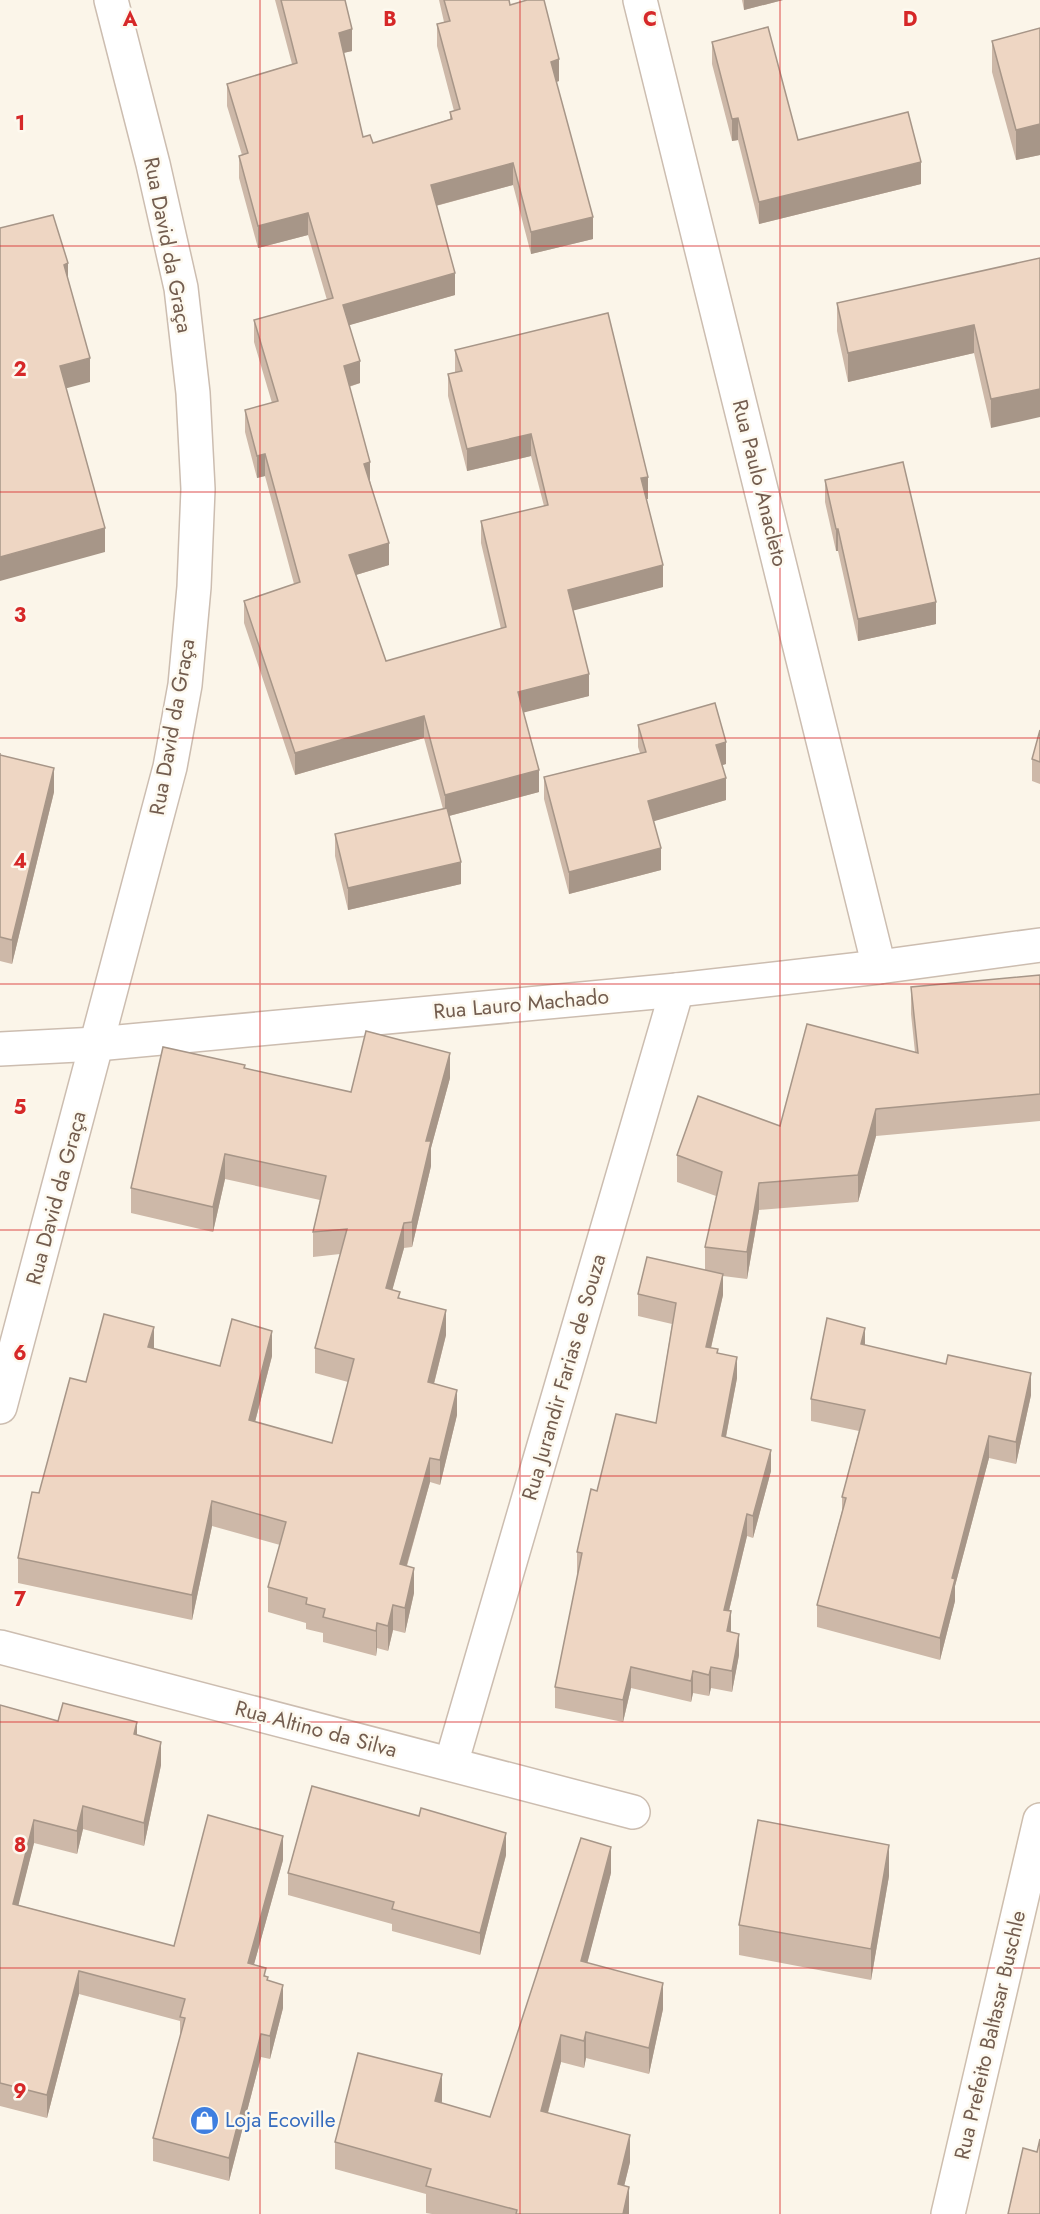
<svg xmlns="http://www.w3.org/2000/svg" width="1040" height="2214" font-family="Jost,sans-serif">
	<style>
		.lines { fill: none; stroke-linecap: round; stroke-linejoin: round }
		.street-casing { stroke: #ccbdb0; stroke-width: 36 }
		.secondary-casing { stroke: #cebeae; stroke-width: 36 }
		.street { stroke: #fff; stroke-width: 33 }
		.secondary { stroke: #fff; stroke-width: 33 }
		.wall { fill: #cdb8a8 }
		.shaded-wall { fill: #a79688 }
		.building { fill: #eed6c3; stroke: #a79688; stroke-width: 1.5 }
		.grid { fill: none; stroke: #d62828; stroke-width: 1.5; stroke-opacity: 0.55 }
		.labels { text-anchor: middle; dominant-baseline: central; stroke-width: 5; stroke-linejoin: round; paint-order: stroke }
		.street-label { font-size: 21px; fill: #735d4f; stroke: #fdf9ef }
		.shop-label { font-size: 21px; fill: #366cbe; stroke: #fdf9ef; text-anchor: start }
		.grid-label { font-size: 20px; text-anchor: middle; font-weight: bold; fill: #d62828; stroke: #fdf9ef; stroke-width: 5; stroke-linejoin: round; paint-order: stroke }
	</style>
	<rect width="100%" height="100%" fill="#fbf5e9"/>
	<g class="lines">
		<defs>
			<g id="street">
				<polyline points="640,0 879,967"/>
				<polyline points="0,1049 97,1044 677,990 879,967 1040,945"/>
				<polyline points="0,1407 170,767 185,685 194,587 198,489 193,393 181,288 153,164 111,0"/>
				<polyline points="0,1647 633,1812"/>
				<polyline points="451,1764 677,990"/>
			</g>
			<polyline id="secondary" points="948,2214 1040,1820"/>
		</defs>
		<use href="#street" class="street-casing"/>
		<use href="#secondary" class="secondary-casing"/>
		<use href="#street" class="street"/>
		<use href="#secondary" class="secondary"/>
	</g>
	<g class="wall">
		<polygon points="275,0 345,0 352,51 343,53 363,137 373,143 450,119 450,112 454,111 437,46 437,24 444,22 439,0 509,0 510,5 559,81 556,82 593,239 531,254 513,185 436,206 455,295 349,325 360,383 349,387 389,565 356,575 386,661 501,629 481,543 481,521 544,506 531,456 467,471 448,396 448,374 455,372 455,350 648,499 646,499 663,587 573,610 589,696 523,712 539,792 449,816 461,884 348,910 335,856 335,834 443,809 424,738 295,775 244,623 244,601 294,584 265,476 257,478 245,432 245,410 272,403 254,342 254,320 327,300 308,235 258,248 239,178 239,156 242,155 227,106 227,84 292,64"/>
		<polygon points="742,0 783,0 744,10"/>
		<polygon points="1040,28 1040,155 1016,160 992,72 992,41"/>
		<polygon points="712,42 798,140 921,184 759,224 738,140 732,141 712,64"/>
		<polygon points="1040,258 991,428 974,353 848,382 837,331 837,303"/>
		<polygon points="825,480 936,624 858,641 838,551 836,551 825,502"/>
		<polygon points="638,725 726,764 722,765 726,800 653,821 661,870 569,894 544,799 544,777 640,753 638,747"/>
		<polygon points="1040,730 1040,784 1032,781 1032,759"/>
		<polygon points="0,753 0,755 54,792 12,964 0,961"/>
		<polygon points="1040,975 1040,1121 876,1136 858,1202 759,1210 747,1279 723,1276 723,1295 711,1348 718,1354 737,1378 726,1437 771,1471 753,1538 747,1536 729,1611 731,1632 739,1655 732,1692 711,1688 709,1696 693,1693 691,1702 631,1688 623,1722 555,1708 555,1687 578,1573 577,1573 577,1552 597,1491 656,1423 672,1324 638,1316 638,1294 705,1270 705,1247 716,1196 677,1182 677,1155 780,1126 915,1052 911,1014 911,987"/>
		<polygon points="245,1068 351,1092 450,1078 431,1148 431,1166 412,1247 404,1248 392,1290 400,1298 446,1335 434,1384 457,1415 440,1485 430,1482 407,1566 414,1593 405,1633 393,1630 388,1651 377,1648 376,1656 323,1642 323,1633 306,1629 306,1623 268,1612 268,1587 280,1545 212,1526 192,1620 18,1583 18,1558 39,1493 86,1382 154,1349 220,1366 272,1356 255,1422 332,1443 348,1382 315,1373 315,1348 340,1254 313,1257 313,1232 320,1200 225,1179 213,1232 131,1213 131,1188"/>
		<polygon points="865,1345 1031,1395 1016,1464 989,1458 955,1586 955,1601 940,1660 817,1627 817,1605 842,1511 842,1497 859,1431 811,1421 811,1399"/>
		<polygon points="0,1705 58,1721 137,1735 161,1765 144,1846 83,1829 77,1854 34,1843 18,1905 174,1946 283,1860 254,1964 266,1976 283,2008 270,2059 261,2057 229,2181 153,2161 153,2138 180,2038 180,2021 79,1994 47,2118 0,2106"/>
		<polygon points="506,1855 480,1955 392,1931 392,1924 288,1895 288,1873"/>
		<polygon points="611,1873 587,1963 663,2009 649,2074 586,2058 584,2068 561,2062 548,2113 630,2162 624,2186 629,2187 629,2214 432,2214 426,2213 426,2194 335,2169 335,2142 442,2101 441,2103 490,2117"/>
		<polygon points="889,1876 871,1980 739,1955 739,1925"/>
	</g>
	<g class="shaded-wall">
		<polygon points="744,0 783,0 744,10"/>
		<polygon points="352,29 352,51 339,54 339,33"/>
		<polygon points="559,59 559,81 551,84 551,62"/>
		<polygon points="738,118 738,140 732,141 732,119"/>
		<polygon points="1040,124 1040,155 1016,160 1016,130"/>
		<polygon points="921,162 921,184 759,224 759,202"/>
		<polygon points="513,163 513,185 431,207 431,185"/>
		<polygon points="308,213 308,235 258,248 258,226"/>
		<polygon points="593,217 593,239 531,254 531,232"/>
		<polygon points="68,263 68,287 64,265"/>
		<polygon points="455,273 455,295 343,327 343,305"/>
		<polygon points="974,325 974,353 848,382 848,353"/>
		<polygon points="90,358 90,382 60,390 60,366"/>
		<polygon points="360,361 360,383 344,388 344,366"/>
		<polygon points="1040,389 1040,417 991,428 991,399"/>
		<polygon points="531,434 531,456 467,471 467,449"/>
		<polygon points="265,454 265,476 257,478 257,456"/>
		<polygon points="370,462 370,484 364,464"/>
		<polygon points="648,477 648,499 641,500 641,478"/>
		<polygon points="105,528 105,552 0,581 0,557"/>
		<rect x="836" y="529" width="2" height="22"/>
		<polygon points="389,543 389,565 349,577 349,555"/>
		<polygon points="663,565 663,587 568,612 568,590"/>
		<polygon points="936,602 936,624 858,641 858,619"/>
		<polygon points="589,674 589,696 518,714 518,692"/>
		<polygon points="424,716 424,738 295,775 295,753"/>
		<polygon points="726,742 726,764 716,767 716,745"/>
		<polygon points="54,768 54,792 12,964 12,940"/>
		<polygon points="539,770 539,792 445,817 445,795"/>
		<polygon points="726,778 726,800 648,823 648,801"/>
		<polygon points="661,848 661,870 569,894 569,872"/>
		<polygon points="461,862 461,884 348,910 348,888"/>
		<polygon points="450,1053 450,1078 431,1148 431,1166 412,1247 412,1222 426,1141"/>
		<polygon points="876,1109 876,1136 858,1202 858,1175"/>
		<polygon points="225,1154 225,1179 213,1232 213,1207"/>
		<polygon points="759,1183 759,1210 747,1279 747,1252"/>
		<polygon points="404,1223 404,1248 386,1313 386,1288"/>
		<polygon points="723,1274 723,1295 706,1369 706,1347"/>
		<polygon points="446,1310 446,1335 428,1407 428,1382"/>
		<polygon points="154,1327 154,1352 148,1347"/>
		<polygon points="865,1328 865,1350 861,1344"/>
		<polygon points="272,1331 272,1356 249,1445 249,1420"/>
		<polygon points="737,1357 737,1378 722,1457 722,1436"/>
		<polygon points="1031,1373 1031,1395 1016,1464 1016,1442"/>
		<polygon points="457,1390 457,1415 440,1485 440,1460"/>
		<polygon points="989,1436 989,1458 955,1586 955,1601 940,1660 940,1638 952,1578"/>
		<polygon points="771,1450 771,1471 753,1538 753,1516"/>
		<polygon points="430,1458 430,1482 400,1589 400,1564"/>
		<polygon points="212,1501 212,1526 192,1620 192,1595"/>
		<polygon points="747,1514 747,1536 724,1631 724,1610"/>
		<polygon points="414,1568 414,1593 405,1633 405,1608"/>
		<polygon points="393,1605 393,1630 388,1651 388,1626"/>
		<polygon points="731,1611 731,1633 727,1631"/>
		<polygon points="377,1623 377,1648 376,1656 376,1631"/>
		<polygon points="739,1634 739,1655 732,1692 732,1671"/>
		<polygon points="631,1667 631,1688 623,1722 623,1700"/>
		<polygon points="711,1667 711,1688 709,1696 709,1675"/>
		<polygon points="693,1671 693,1693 691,1702 691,1681"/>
		<polygon points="137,1722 137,1745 134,1734"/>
		<polygon points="161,1742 161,1765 144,1846 144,1823"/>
		<polygon points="83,1806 83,1829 77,1854 77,1831"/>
		<polygon points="34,1820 34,1843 13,1927 13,1904"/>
		<polygon points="506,1833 506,1855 480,1955 480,1933"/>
		<polygon points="283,1836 283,1860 248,1986 248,1963"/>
		<polygon points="889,1845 889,1876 871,1980 871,1949"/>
		<polygon points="611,1847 611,1873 581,1987 581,1961"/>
		<polygon points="79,1971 79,1994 47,2118 47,2095"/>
		<polygon points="663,1983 663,2009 649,2074 649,2048"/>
		<polygon points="283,1985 283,2008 270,2059 270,2036"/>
		<polygon points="586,2032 586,2058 584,2068 584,2041"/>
		<polygon points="261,2034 261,2057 229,2181 229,2158"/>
		<polygon points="561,2035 561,2062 541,2138 541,2111"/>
		<polygon points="442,2074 442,2101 435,2127 435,2101"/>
		<polygon points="630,2135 630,2162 618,2211 618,2184"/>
		<polygon points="629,2187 629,2214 623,2214"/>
	</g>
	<g class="building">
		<polygon points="281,0 345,0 352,29 339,33 363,137 370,135 373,143 452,119 450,112 460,109 437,24 450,21 444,0 509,0 510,5 527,0 544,0 559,59 551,62 593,217 531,232 513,163 431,185 455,273 343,305 360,361 344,366 370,462 364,464 389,543 349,555 386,661 506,627 481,521 548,505 531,434 467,449 448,374 462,371 455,350 608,313 648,477 641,478 663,565 568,590 589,674 518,692 539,770 445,795 424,716 295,753 244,601 300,582 265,454 257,456 245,410 278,401 254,320 333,298 308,213 258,226 239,156 248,153 227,84 297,63"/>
		<polygon points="768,27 798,140 908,112 921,162 759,202 738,118 732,119 712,42"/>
		<polygon points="1040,28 1040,124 1016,130 992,41"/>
		<polygon points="53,215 68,263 64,265 90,358 60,366 105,528 0,557 0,228"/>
		<polygon points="1040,258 1040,389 991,399 974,325 848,353 837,303"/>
		<polygon points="903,462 936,602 858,619 838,529 836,529 825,480"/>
		<polygon points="715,703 726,742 716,745 726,778 648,801 661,848 569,872 544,777 646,752 638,725"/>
		<polygon points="1040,730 1040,762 1032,759"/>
		<polygon points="0,753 0,755 54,768 12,940 0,937"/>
		<polygon points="447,808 461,862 348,888 335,834"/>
		<polygon points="1040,975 1040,1094 876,1109 858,1175 759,1183 747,1252 705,1247 722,1172 677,1155 698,1096 780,1126 807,1024 918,1053 911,987"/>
		<polygon points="366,1031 450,1053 426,1141 431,1141 412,1222 404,1223 386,1288 400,1292 398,1298 446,1310 428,1382 457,1390 440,1460 430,1458 400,1564 414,1568 405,1608 393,1605 388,1626 377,1623 376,1631 323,1617 325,1609 306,1604 307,1598 268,1587 286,1522 212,1501 192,1595 18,1558 32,1492 39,1493 70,1378 86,1382 104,1314 154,1327 148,1347 220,1366 232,1319 272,1331 249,1420 332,1443 354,1359 315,1348 347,1229 313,1232 326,1176 225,1154 213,1207 131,1188 163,1047 245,1065 244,1068 351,1092"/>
		<polygon points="647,1257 723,1274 706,1347 718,1349 717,1353 737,1357 722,1436 771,1450 753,1516 747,1514 724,1610 731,1611 727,1631 739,1634 732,1671 711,1667 709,1675 693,1671 691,1681 631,1667 623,1700 555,1687 582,1553 577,1552 591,1489 597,1491 616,1414 656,1423 676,1303 638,1294"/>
		<polygon points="827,1318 865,1328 861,1344 946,1364 948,1355 1031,1373 1016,1442 989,1436 952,1578 955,1579 940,1638 817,1605 846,1498 842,1497 865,1410 811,1399"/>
		<polygon points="63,1703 137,1722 134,1734 161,1742 144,1823 83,1806 77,1831 34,1820 13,1904 174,1946 208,1815 283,1836 248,1963 266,1968 264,1976 268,1977 267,1980 283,1985 270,2036 261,2034 229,2158 153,2138 185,2018 180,2017 185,1999 79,1971 47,2095 0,2083 0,1705 58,1721"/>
		<polygon points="312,1786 419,1816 421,1808 506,1833 480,1933 392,1909 394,1902 288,1873"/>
		<polygon points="758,1820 889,1845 871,1949 739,1925"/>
		<polygon points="581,1838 611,1847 581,1961 663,1983 649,2048 586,2032 584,2041 561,2035 541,2111 630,2135 618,2184 629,2187 623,2214 516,2214 517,2210 426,2186 431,2169 335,2142 358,2053 442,2074 435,2101 490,2117"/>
		<polygon points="1040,2139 1040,2214 1008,2214 1023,2148 1037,2152"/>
	</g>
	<path class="grid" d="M260,0V2214M520,0V2214M780,0V2214M0,246H1040M0,492H1040M0,738H1040M0,984H1040M0,1230H1040M0,1476H1040M0,1722H1040M0,1968H1040"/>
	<defs>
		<symbol id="shop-disc" viewBox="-11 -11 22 22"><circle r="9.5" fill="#3f7fe0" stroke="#fdf9ef"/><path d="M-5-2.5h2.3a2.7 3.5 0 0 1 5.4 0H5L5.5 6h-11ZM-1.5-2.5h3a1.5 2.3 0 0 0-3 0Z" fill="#fff"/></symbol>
	</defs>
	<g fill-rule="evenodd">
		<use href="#shop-disc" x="188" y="2104" width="33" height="33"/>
	</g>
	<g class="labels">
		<g class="street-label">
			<text transform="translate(168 245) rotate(79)">Rua David da Graça</text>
			<text transform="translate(760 483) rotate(76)">Rua Paulo Anacleto</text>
			<text transform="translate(172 727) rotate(-80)">Rua David da Graça</text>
			<text transform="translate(521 1004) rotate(-5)">Rua Lauro Machado</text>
			<text transform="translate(56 1198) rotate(-75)">Rua David da Graça</text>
			<text transform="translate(564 1377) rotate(-74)">Rua Jurandir Farias de Souza</text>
			<text transform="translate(316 1729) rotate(15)">Rua Altino da Silva</text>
			<text transform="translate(990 2035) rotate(-77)">Rua Prefeito Baltasar Buschle</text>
		</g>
		<g class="shop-label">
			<text x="225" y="2120">Loja Ecoville</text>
		</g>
	</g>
	<g class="grid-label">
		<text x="130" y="26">A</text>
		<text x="390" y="26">B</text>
		<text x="650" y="26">C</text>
		<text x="910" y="26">D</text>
		<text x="20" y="130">1</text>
		<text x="20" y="376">2</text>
		<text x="20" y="622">3</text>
		<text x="20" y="868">4</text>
		<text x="20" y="1114">5</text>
		<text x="20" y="1360">6</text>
		<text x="20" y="1606">7</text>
		<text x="20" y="1852">8</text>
		<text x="20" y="2098">9</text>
	</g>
</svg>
